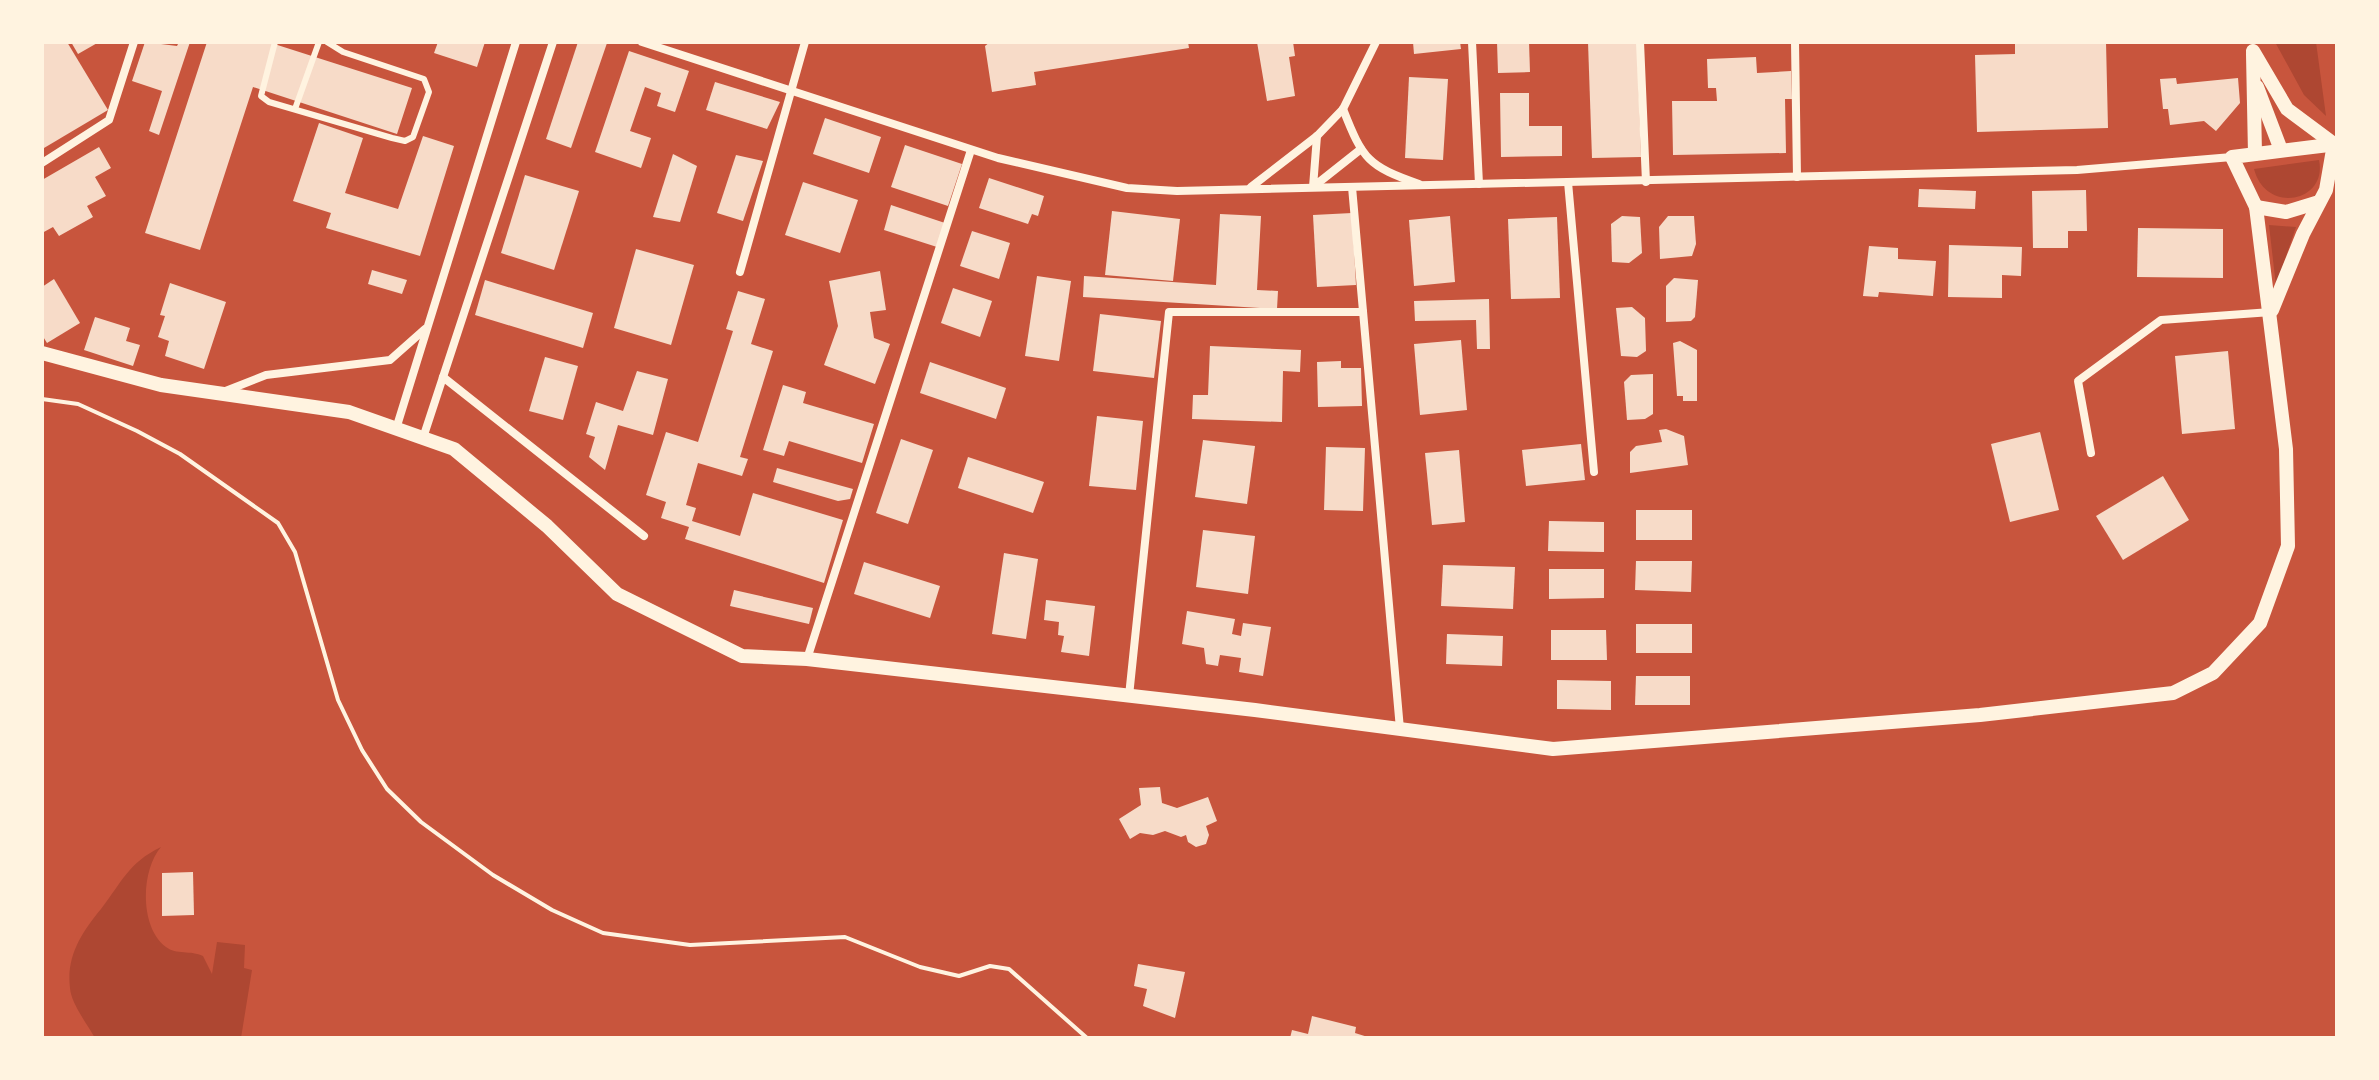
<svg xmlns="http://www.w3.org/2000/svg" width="2379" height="1080" font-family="'Libre Baskerville',serif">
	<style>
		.green { fill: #ae4732 }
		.building { fill: #f7dbc8 }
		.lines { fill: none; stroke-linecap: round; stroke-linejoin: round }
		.path { stroke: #fff3e0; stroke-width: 4 }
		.service { stroke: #fff3e0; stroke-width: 6 }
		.minor { stroke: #fff3e0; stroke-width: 8 }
		.tertiary { stroke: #fff3e0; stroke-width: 14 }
	</style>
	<rect width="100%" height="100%" fill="#c8553d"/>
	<g class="green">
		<polygon points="2275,42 2316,42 2326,116 2304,95"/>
		<path d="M2319,160C2328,202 2266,215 2254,169Z"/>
		<polygon points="2269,225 2296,227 2276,286"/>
		<path d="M161,847C141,870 139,927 166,947C176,955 191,950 203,956L212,974L217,942L245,945L244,968L252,970L241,1038H95C87,1024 71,1003 70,988C66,956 82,932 101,909C122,882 128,863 161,847Z"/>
	</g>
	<g class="building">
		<polygon points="42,42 67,42 108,110 44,148"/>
		<polygon points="71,42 99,42 78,54"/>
		<polygon points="145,42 177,46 179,42 190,42 159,135 149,131 162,91 132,81"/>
		<polygon points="207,42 268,42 412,88 397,134 253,87 200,250 145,233"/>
		<polygon points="438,42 485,42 477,67 434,53"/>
		<polygon points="578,42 607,43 571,148 546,139"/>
		<polygon points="990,42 1188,42 1189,48 1034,72 1036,85 992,92 985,46"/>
		<polygon points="1257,42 1293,42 1295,56 1289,57 1295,96 1267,101"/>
		<polygon points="1413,42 1460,42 1461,49 1414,54"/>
		<polygon points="1497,42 1529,42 1530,72 1498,73"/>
		<polygon points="1588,42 1637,42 1641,157 1592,158"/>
		<polygon points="2015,42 2106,42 2108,128 1977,132 1975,55 2015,54"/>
		<polygon points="629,51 689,71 675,112 657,106 661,93 645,87 630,131 651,138 641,168 595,152"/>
		<polygon points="1756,57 1757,73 1791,71 1792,99 1785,99 1786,153 1673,155 1672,101 1717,101 1716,88 1708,88 1707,59"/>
		<polygon points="1409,77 1448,79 1443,160 1405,158"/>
		<polygon points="2176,78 2177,84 2238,78 2240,103 2216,131 2204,121 2170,125 2168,109 2163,109 2160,79"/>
		<polygon points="715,82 780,102 767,129 706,110"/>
		<polygon points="1500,93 1529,93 1529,126 1562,126 1562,156 1501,157"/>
		<polygon points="825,118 881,137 869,173 813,154"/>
		<polygon points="319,123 363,138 345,193 398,209 423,136 454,146 420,256 326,228 331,213 293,201"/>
		<polygon points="905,145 962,164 948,206 891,187"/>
		<polygon points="99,147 111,168 95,177 106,196 87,206 93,217 59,236 53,227 42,233 42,180"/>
		<polygon points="673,154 697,166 680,222 653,217"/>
		<polygon points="736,155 763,161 743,221 717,213"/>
		<polygon points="525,175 579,191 554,270 501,253"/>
		<polygon points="989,178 1044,196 1038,216 1032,214 1028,224 979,208"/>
		<polygon points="803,182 858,200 840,253 785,235"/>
		<polygon points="1919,189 1976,191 1975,209 1918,207"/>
		<polygon points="2086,190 2087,231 2068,231 2068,248 2033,248 2032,191"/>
		<polygon points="891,205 945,223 937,247 884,230"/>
		<polygon points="1112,211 1180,219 1173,281 1105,275"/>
		<polygon points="1352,213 1356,285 1317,287 1313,215"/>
		<polygon points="1220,214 1261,216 1257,290 1278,291 1277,309 1083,297 1084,276 1216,285"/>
		<polygon points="1450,216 1455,282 1414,286 1409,220"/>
		<polygon points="1622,216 1640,217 1642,253 1629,263 1612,262 1611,224"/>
		<polygon points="1668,216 1694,216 1696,244 1692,256 1660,259 1659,227"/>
		<polygon points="1557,217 1560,298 1511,299 1508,219"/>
		<polygon points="2138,228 2223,229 2223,278 2137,277"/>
		<polygon points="972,231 1010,243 999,279 960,266"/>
		<polygon points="1949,245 2022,247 2021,276 2002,275 2002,298 1948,297"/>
		<polygon points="1869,246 1898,248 1898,259 1936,261 1933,296 1879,292 1878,297 1863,296"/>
		<polygon points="636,249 694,265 671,345 614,328"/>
		<polygon points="372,270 407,280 402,294 368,284"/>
		<polygon points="880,271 886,310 870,312 874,338 890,344 875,384 824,365 838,326 829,281"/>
		<polygon points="1037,276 1071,281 1059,361 1025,356"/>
		<polygon points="1674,278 1698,280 1695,317 1691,321 1666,322 1666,286"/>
		<polygon points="54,279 80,323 47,343 42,335 42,287"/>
		<polygon points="485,280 593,313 583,348 475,315"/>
		<polygon points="170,283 226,302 204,369 165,356 169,341 158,337 165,316 160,315"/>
		<polygon points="953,288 992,301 980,337 941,323"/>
		<polygon points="738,291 765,299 751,344 773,351 740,457 748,459 742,476 698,463 686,505 696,508 692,521 740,536 753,493 843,520 824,583 685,539 689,527 661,518 666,502 646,495 666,432 698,442 733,331 726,329"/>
		<polygon points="1489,299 1490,349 1477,349 1476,320 1415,321 1414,301"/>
		<polygon points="1632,307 1645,318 1646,351 1637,357 1621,356 1616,308"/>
		<polygon points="1100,314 1161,321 1154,378 1093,371"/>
		<polygon points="95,317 130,328 126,341 140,345 133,366 84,350"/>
		<polygon points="1461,340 1467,410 1420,415 1414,344"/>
		<polygon points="1680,341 1697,350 1697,401 1683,401 1683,396 1677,396 1673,343"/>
		<polygon points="1210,346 1301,350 1300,372 1283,371 1282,422 1192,419 1193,395 1208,395"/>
		<polygon points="2228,351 2235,429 2182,434 2175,356"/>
		<polygon points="545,357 578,366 563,420 529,411"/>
		<polygon points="1341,361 1341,368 1361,368 1362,406 1318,407 1317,362"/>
		<polygon points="930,362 1006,388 996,419 920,393"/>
		<polygon points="637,371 668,379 653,435 618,425 605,470 589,457 595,437 586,434 596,402 623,411"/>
		<polygon points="1653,374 1653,414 1645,419 1627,420 1624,382 1631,375"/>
		<polygon points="783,385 806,392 803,403 874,424 862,463 789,441 784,456 763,450"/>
		<polygon points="1097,416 1143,421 1136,490 1089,486"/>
		<polygon points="1666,429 1684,436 1688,465 1630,473 1630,452 1636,446 1662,442 1659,430"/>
		<polygon points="2040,432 2059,510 2010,522 1991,444"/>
		<polygon points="901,439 933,450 908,524 876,513"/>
		<polygon points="1203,440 1255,446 1247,504 1195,497"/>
		<polygon points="1581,444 1585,480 1526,486 1522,450"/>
		<polygon points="1326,447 1365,448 1363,511 1324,510"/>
		<polygon points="1459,450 1465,522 1432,525 1425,453"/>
		<polygon points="968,457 1044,482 1033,513 958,488"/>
		<polygon points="777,468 853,489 850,499 838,501 773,482"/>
		<polygon points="2163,476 2189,520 2123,560 2096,516"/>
		<rect x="1636" y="510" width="56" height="30"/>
		<polygon points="1549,521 1604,522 1604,552 1548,551"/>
		<polygon points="1203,530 1255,536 1248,594 1196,587"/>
		<polygon points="1004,553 1038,559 1026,639 992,634"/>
		<polygon points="1636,561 1692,561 1691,592 1635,590"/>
		<polygon points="864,562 940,586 930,618 854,594"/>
		<polygon points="1443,565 1515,567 1513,609 1441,606"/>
		<polygon points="1549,569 1604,569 1604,598 1549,599"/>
		<polygon points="734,590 813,608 809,624 730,606"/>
		<polygon points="1046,600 1095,606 1089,656 1061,652 1064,636 1058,635 1059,622 1044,620"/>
		<polygon points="1187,611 1235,619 1232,634 1241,636 1243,623 1271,627 1263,676 1239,672 1241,658 1220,655 1218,666 1206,664 1204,648 1182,644"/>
		<rect x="1636" y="624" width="56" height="29"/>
		<polygon points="1551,630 1606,630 1607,660 1551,660"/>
		<polygon points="1447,634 1503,636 1502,666 1446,664"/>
		<polygon points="1636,676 1690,676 1690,705 1635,705"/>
		<polygon points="1557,680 1611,681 1611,710 1557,709"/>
		<polygon points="1160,787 1162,803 1177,808 1208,797 1217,821 1206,826 1209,835 1206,844 1196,847 1188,842 1186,835 1181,837 1165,831 1153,835 1140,833 1130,839 1119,819 1141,805 1139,788"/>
		<polygon points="193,872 194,915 162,916 162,873"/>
		<polygon points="1138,964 1185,972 1175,1018 1143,1006 1147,989 1134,986"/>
		<polygon points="1312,1016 1356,1027 1355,1033 1371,1038 1290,1038 1292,1030 1308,1034"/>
	</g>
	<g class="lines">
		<polyline class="path" points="42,399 78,404 137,431 180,454 278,523 295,552 338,700 362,750 387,789 421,822 493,875 552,910 603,933 690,945 845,937 920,967 959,976 990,966 1009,969 1087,1038"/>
		<g class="service">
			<polyline points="275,42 261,96 269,102 392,138 405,141 413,137 429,92 424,79 343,52 327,42"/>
			<polyline points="295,109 319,42"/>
		</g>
		<g class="minor">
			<polyline points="642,42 998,158 1127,188 1177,191 2077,170 2232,157"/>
			<polyline points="1472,42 1479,184"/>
			<polyline points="1640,42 1646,182"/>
			<polyline points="1795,42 1797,177"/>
			<path d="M1343,109C1363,160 1368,166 1419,184"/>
			<polyline points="1317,136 1313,187 1361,149"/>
			<polyline points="42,163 109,120 134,42"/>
			<polyline points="1568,182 1594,472"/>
			<polyline points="1251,187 1317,136 1343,109 1376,42"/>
			<polyline points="1352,187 1400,729"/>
			<polyline points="740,272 805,42"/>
			<polyline points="443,377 644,536"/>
			<polyline points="223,392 266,375 390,360 425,329"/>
			<polyline points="396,429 516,42"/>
			<polyline points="423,438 553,42"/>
			<polyline points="2091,453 2078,381 2161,320 2271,312"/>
			<polyline points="807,659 971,150"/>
			<polyline points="1129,696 1169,312 1363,312"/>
		</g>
		<g class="tertiary">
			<polyline points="2253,51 2287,109 2334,144 2326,190 2303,234 2272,310"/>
			<polyline points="2253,54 2255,154"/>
			<polyline points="2257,87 2281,150"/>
			<polyline points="2256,207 2286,212 2319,202"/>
			<polyline points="42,353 161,385 349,412 454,449 547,526 617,594 742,656 807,659 1255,710 1553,749 1980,715 2173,693 2213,673 2260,623 2288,546 2286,449 2256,207 2232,157 2337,144"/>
		</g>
	</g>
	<rect width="2379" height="1080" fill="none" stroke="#fff3e0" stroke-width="88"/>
</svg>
